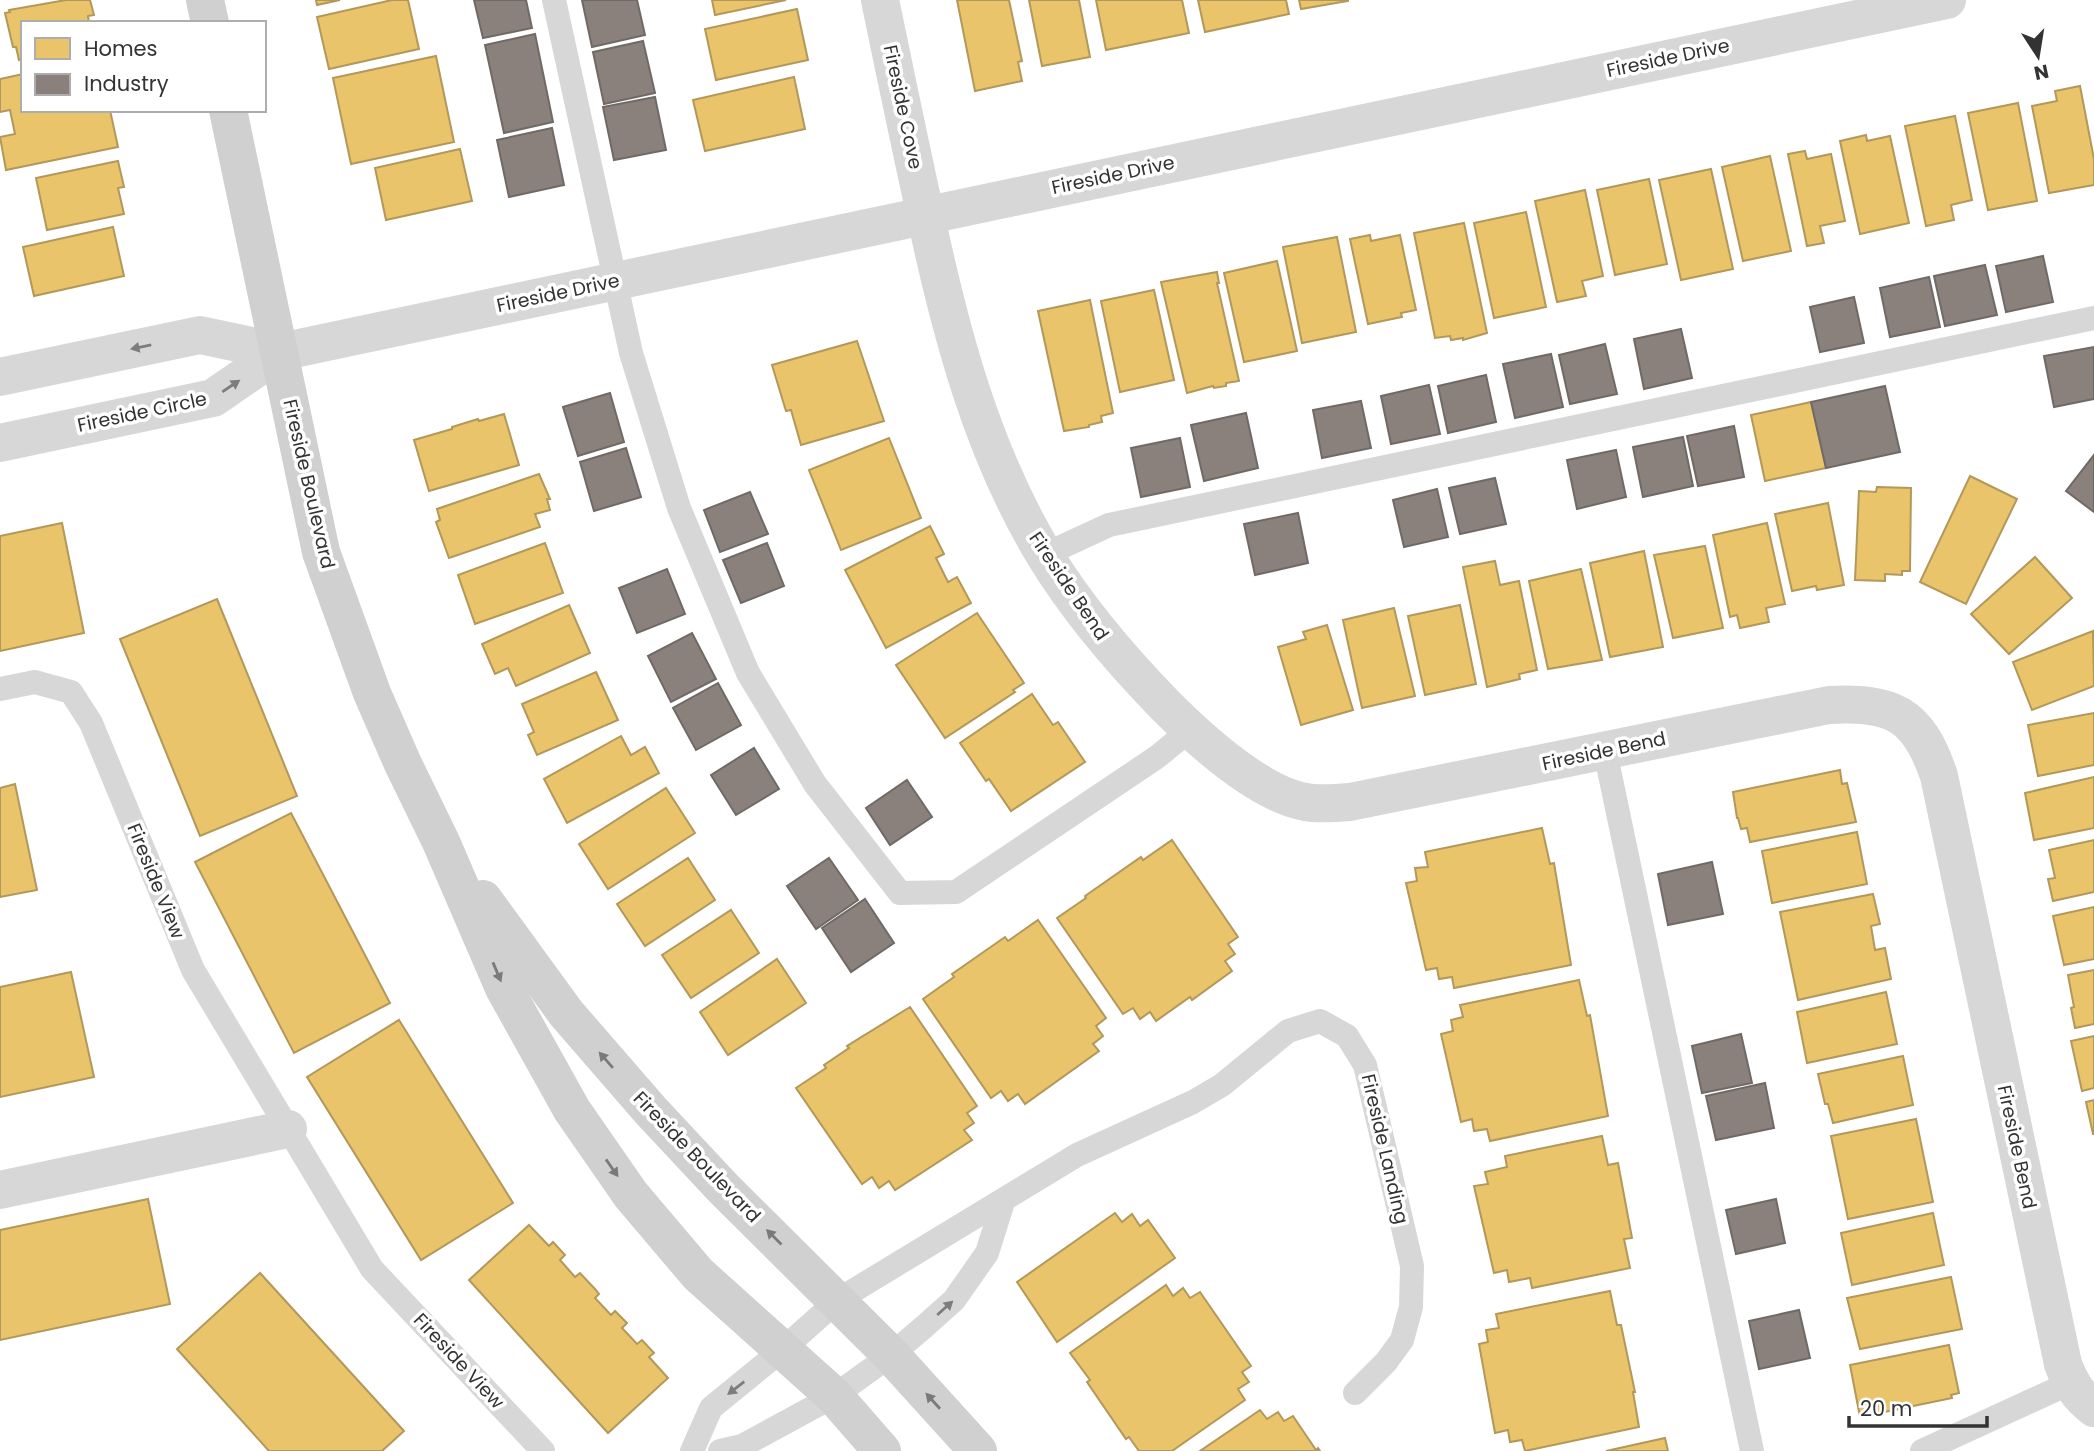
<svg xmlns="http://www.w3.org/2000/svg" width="2094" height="1451" font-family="Poppins,sans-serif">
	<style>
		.homes { fill: #e9c46a; stroke: #b2985a; stroke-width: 2 }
		.industry { fill: #8a817c; stroke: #706a66; stroke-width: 2 }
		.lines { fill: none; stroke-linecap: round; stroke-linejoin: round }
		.lane { stroke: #d7d7d7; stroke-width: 24 }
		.street { stroke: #d7d7d7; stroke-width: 38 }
		.secondary { stroke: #d0d0d0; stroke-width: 38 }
		.oneway { fill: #7d7d7d }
		.oneway2 { fill: #7a7a7a }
		.labels { text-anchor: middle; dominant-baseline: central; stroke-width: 7; stroke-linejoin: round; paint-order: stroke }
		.street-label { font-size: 19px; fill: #333; stroke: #fff }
	</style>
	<rect width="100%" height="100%" fill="#fff"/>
	<g class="homes">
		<polygon points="66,0 90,0 94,15 88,16 89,23 23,23 23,59 19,60 16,47 13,47 5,13 10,12 9,10"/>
		<polygon points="316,0 340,0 317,5"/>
		<polygon points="392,0 408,0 419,49 329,69 317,17"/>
		<polygon points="712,0 786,0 715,15"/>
		<polygon points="957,0 1009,0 1022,61 1018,62 1022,81 975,91"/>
		<polygon points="1029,0 1079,0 1090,57 1042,66"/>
		<polygon points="1096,0 1182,0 1189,33 1106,50"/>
		<polygon points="1198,0 1286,0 1289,14 1205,32"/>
		<polygon points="1299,0 1348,0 1348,1 1301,9"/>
		<polygon points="797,9 808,60 716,80 705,29"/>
		<polygon points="436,56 454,142 351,164 333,78"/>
		<polygon points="23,74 23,110 110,110 118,147 6,170 0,137 15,134 10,110 0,112 0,79"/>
		<polygon points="794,77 805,129 705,151 693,100"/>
		<polygon points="2080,86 2094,159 2094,185 2049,193 2032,106 2057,101 2055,91"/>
		<polygon points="2018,103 2037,201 1988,210 1968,113"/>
		<polygon points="1955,116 1972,200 1951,205 1954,220 1926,226 1905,126"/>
		<polygon points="1866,135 1867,141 1890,136 1909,223 1860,234 1840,141"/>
		<polygon points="460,149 472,201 386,220 375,168"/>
		<polygon points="1805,151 1807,159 1831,154 1845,221 1820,226 1824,243 1807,246 1788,154"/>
		<polygon points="1770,156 1791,251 1743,261 1722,167"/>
		<polygon points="118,161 124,187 118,188 124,214 47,230 36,178"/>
		<polygon points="1711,169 1733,269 1681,280 1659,180"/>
		<polygon points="1649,179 1667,264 1615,275 1597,190"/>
		<polygon points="1585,190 1603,276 1582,281 1586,296 1557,302 1535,201"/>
		<polygon points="1526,212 1546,307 1494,318 1474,223"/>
		<polygon points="1464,223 1487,333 1463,340 1463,338 1451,340 1450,336 1435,338 1414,233"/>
		<polygon points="113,227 124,276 34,296 23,247"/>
		<polygon points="1370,235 1371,241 1400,235 1416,310 1401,313 1402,317 1368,324 1350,239"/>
		<polygon points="1337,237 1356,332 1302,343 1283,247"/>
		<polygon points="1277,261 1297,351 1244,362 1224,273"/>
		<polygon points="1217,272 1219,283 1217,283 1239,381 1226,383 1226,386 1214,388 1213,386 1187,393 1161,282"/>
		<polygon points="1154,290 1174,380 1120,392 1101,301"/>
		<polygon points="1090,300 1113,413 1101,416 1102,422 1089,425 1089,427 1064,431 1038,311"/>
		<polygon points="857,341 884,421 801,445 791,410 786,411 772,365"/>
		<polygon points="1811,402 1826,468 1765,481 1751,415"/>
		<polygon points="504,414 519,465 429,491 414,440 452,429 452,427 478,419 479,421"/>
		<polygon points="889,438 921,518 841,550 809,470"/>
		<polygon points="539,474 550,499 547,499 550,510 535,514 540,527 449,558 436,522 440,520 437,509"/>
		<polygon points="1970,476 2017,499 1966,604 1920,582"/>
		<polygon points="1877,487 1911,488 1910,571 1902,571 1902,575 1885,574 1885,581 1855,580 1859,491 1876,492"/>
		<polygon points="1828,503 1844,585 1817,590 1816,586 1792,591 1775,514"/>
		<polygon points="62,523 84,633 0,651 0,536"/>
		<polygon points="1767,523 1785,604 1766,608 1769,622 1740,628 1737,615 1730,617 1713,535"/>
		<polygon points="930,526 944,554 936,558 948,582 957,577 971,603 886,648 845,570"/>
		<polygon points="545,543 563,593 475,624 458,575"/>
		<polygon points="1705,546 1723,628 1673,638 1654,555"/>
		<polygon points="1644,551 1663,647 1610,657 1590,563"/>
		<polygon points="2035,557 2072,598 2009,654 1971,614"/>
		<polygon points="1495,561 1500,585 1519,581 1537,670 1519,674 1520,679 1487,687 1463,567"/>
		<polygon points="1581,569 1602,660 1548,669 1529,581"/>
		<polygon points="217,599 297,796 200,836 120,639"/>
		<polygon points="569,605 590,653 516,686 508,668 495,674 482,644"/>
		<polygon points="1460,605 1476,684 1425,695 1408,616"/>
		<polygon points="1394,608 1415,696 1362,708 1343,620"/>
		<polygon points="977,613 1024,683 1013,690 1015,692 945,738 896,665"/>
		<polygon points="1327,625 1353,710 1301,725 1278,647 1306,639 1303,632"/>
		<polygon points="2093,631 2094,686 2032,710 2013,662"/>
		<polygon points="596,672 618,720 537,755 528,735 534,732 522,704"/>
		<polygon points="1032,694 1053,725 1058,722 1085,762 1011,811 989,779 986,781 960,743"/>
		<polygon points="2094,713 2094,765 2038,776 2028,725"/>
		<polygon points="621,736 631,755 645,747 659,773 567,823 544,779"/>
		<polygon points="1840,770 1842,784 1847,783 1856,822 1750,842 1747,828 1741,829 1738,818 1737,818 1733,792"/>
		<polygon points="2094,777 2094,828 2034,840 2025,793"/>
		<polygon points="15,784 37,890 0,897 0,788"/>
		<polygon points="666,788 695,833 608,889 579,844"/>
		<polygon points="291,813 390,1003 294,1053 195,862"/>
		<polygon points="1542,828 1550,864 1554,863 1571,965 1454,988 1452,977 1439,979 1437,968 1426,970 1406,883 1417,881 1415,868 1428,867 1425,852"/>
		<polygon points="1857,832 1867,884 1772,903 1762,851"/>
		<polygon points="1172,840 1238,937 1228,944 1235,954 1225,961 1232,971 1192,1000 1190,997 1156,1021 1150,1012 1140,1019 1133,1008 1123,1014 1057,918 1086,898 1085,896 1141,857 1143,860"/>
		<polygon points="2094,840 2094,892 2053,901 2048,879 2055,878 2049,850"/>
		<polygon points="688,858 715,900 645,946 617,904"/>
		<polygon points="1873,894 1880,924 1871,926 1875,950 1885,948 1891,979 1798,1000 1780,912"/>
		<polygon points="2094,907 2094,959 2064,965 2053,916"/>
		<polygon points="731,910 759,953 691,998 662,955"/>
		<polygon points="1038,920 1106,1018 1096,1026 1103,1036 1093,1044 1099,1051 1025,1104 1018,1094 1008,1101 1001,1091 991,1098 923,999 954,977 952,974 1005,937 1008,941"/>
		<polygon points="777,959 806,1003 728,1055 700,1012"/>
		<polygon points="2094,970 2094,1024 2075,1028 2071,1008 2074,1007 2068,975"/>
		<polygon points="71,972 94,1077 0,1097 0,987"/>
		<polygon points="1579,980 1587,1016 1590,1015 1608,1116 1490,1141 1487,1129 1474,1131 1472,1119 1461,1122 1441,1034 1453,1031 1451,1020 1463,1017 1460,1005"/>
		<polygon points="1886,992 1897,1044 1807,1063 1797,1012"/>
		<polygon points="910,1007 977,1106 967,1113 974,1123 964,1130 972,1140 895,1190 889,1181 879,1188 872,1177 862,1184 796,1088 826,1068 824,1065 849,1048 847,1046"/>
		<polygon points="399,1020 513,1203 421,1260 307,1077"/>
		<polygon points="2094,1036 2094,1088 2082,1091 2071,1041"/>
		<polygon points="1903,1056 1913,1105 1833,1123 1828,1104 1825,1104 1818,1074"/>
		<polygon points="2094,1100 2094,1134 2093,1134 2086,1102"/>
		<polygon points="1916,1119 1933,1202 1848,1219 1831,1136"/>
		<polygon points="1602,1136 1608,1165 1618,1163 1632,1238 1624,1239 1630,1268 1532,1288 1530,1278 1509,1282 1507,1270 1494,1273 1474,1186 1488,1184 1485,1172 1507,1167 1505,1156"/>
		<polygon points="148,1199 170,1304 0,1340 0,1230"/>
		<polygon points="1115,1213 1122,1222 1132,1214 1140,1226 1148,1220 1175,1258 1057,1342 1017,1282"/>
		<polygon points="1933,1213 1944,1265 1852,1285 1841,1233"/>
		<polygon points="529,1225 549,1246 553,1242 565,1255 560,1260 575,1277 580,1273 595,1289 599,1294 595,1298 611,1315 615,1311 627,1323 622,1328 637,1344 642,1340 654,1353 649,1357 668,1378 608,1433 469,1280"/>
		<polygon points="260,1273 404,1431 382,1451 269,1451 177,1349"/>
		<polygon points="1951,1277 1962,1329 1860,1349 1847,1298"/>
		<polygon points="1166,1285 1173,1296 1183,1288 1190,1298 1200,1292 1251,1366 1242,1372 1249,1382 1238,1389 1245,1400 1172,1451 1139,1451 1129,1437 1126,1439 1087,1382 1090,1380 1070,1353"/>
		<polygon points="1610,1291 1617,1325 1621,1325 1635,1392 1633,1392 1639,1427 1525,1451 1522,1440 1510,1442 1508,1430 1495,1433 1479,1344 1488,1342 1486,1330 1499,1328 1496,1314"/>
		<polygon points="1949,1345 1959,1393 1951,1395 1952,1398 1860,1417 1850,1365"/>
		<polygon points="1260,1410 1267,1419 1278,1412 1284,1421 1293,1416 1316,1450 1318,1448 1320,1451 1200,1451"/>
		<polygon points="1665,1438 1668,1451 1606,1451"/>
	</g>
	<g class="industry">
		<polygon points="474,0 526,0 532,28 483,38"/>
		<polygon points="582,0 637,0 645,35 592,47"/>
		<polygon points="535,34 553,122 504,133 485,45"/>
		<polygon points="643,41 655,93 604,104 593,52"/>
		<polygon points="655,97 666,150 614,160 603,107"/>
		<polygon points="552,128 564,185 509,197 497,140"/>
		<polygon points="2043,256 2053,302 2006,312 1996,266"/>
		<polygon points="1985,265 1997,315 1945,326 1934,276"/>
		<polygon points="1929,277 1940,327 1890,337 1880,288"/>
		<polygon points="1854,297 1864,343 1820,352 1810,307"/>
		<polygon points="1681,329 1692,378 1644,389 1634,339"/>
		<polygon points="1605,344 1617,394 1570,404 1559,355"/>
		<polygon points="2094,347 2094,399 2054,407 2044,356"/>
		<polygon points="1551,354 1563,407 1515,418 1503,364"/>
		<polygon points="1486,375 1496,422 1448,433 1438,386"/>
		<polygon points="1429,385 1440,434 1391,444 1381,396"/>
		<polygon points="1885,386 1900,452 1826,468 1811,402"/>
		<polygon points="610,393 624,442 578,456 563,407"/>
		<polygon points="1361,401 1371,448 1322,458 1313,410"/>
		<polygon points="1246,413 1258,468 1204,481 1191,425"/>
		<polygon points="1734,426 1744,477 1698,486 1687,436"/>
		<polygon points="1683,437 1693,486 1643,497 1633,447"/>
		<polygon points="1180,438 1190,487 1141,497 1131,448"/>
		<polygon points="626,448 641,497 594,511 580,462"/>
		<polygon points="1616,450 1626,497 1577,509 1567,460"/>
		<polygon points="2094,455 2094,512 2066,491"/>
		<polygon points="1495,478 1506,524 1460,534 1449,488"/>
		<polygon points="1437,489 1448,537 1404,547 1393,500"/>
		<polygon points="750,492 768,534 720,552 704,510"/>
		<polygon points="1298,513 1308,563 1255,575 1244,524"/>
		<polygon points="767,543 784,586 741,603 723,560"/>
		<polygon points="667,569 685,614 637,633 619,588"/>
		<polygon points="692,633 716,679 671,702 648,656"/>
		<polygon points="718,683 741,725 696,750 673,708"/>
		<polygon points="754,748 779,789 736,815 711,775"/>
		<polygon points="907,780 932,817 890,845 866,808"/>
		<polygon points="829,858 858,900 816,929 787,886"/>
		<polygon points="1712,862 1723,914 1668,925 1658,874"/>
		<polygon points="865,899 894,943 851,972 822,928"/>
		<polygon points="1741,1034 1752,1083 1702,1093 1692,1046"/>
		<polygon points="1765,1083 1774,1128 1716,1140 1706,1096"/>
		<polygon points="1776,1199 1785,1243 1736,1254 1726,1210"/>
		<polygon points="1799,1310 1810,1358 1759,1369 1749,1321"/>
	</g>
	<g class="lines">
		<g class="lane">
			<polyline points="554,0 631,353 679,508 748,673 815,784 900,893 956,892 1157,757 1190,730"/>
			<polyline points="1044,555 1109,525 2094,318"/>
			<polyline points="0,689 35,682 71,692 91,723 193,970 372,1269 543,1451"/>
			<polyline points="1605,751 1752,1451"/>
			<polyline points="692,1451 711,1408 782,1350 838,1300 1077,1155 1193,1102 1222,1085 1288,1031 1320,1021 1347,1036 1365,1065 1412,1266 1411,1307 1402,1340 1386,1362 1355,1393"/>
			<polyline points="720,1451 742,1446 834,1396 891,1355 925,1326 954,1300 987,1253 1003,1202"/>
			<polyline points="1922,1451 2070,1383"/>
		</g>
		<g class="street">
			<path d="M880,0C895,72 910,145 926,217C951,334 982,451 1044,554C1078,610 1120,659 1166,706C1200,740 1264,799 1313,803C1325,804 1338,803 1350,802L1829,705C1892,702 1918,713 1939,776L2063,1364C2070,1383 2078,1396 2094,1408"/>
			<polyline points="0,377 200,335 280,352"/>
			<polyline points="0,443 213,398 280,352 1947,0"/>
			<polyline points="0,1190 288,1129"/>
		</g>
		<g class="secondary">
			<polyline points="205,0 210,23"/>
			<polyline points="228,110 321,552 372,693 403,764 441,842 504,988 572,1110 631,1195 698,1274 834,1396 882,1451"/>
			<polyline points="483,899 566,1013 651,1111 723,1188 891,1355 978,1451"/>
		</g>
	</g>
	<defs><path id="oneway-solid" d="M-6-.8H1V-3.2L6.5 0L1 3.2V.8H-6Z" transform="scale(1.75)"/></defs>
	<g class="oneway">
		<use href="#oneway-solid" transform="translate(141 347) rotate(168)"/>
		<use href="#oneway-solid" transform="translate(231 386) rotate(-34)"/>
		<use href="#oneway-solid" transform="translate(945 1308) rotate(-42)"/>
		<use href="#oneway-solid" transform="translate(736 1388) rotate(142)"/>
	</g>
	<g class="oneway2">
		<use href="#oneway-solid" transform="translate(497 972) rotate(67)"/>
		<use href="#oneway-solid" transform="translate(606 1060) rotate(-131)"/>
		<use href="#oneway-solid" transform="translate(612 1168) rotate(55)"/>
		<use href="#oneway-solid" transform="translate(774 1237) rotate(-135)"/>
		<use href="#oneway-solid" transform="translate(933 1401) rotate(-132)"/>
	</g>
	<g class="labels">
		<g class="street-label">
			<text transform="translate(1668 58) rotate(-12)">Fireside Drive</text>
			<text transform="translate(903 107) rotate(78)">Fireside Cove</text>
			<text transform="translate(1113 175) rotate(-12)">Fireside Drive</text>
			<text transform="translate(558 293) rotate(-12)">Fireside Drive</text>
			<text transform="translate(142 412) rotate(-12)">Fireside Circle</text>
			<text transform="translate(309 484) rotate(77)">Fireside Boulevard</text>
			<text transform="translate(1069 586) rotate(56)">Fireside Bend</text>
			<text transform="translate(1604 751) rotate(-12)">Fireside Bend</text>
			<text transform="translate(156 881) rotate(68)">Fireside View</text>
			<text transform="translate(2017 1147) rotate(78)">Fireside Bend</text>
			<text transform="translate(1385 1149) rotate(77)">Fireside Landing</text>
			<text transform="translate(697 1157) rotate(46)">Fireside Boulevard</text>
			<text transform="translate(459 1361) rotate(47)">Fireside View</text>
		</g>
	</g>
	<rect x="21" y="21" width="245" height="91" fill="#ffffff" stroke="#adadad" stroke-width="2"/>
	<rect x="35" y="38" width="35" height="21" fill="#e9c46a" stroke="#adadad" stroke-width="2"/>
	<text x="84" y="56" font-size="21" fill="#333333">Homes</text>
	<rect x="35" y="74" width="35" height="21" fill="#8a817c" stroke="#adadad" stroke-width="2"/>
	<text x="84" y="91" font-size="21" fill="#333333">Industry</text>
	<g transform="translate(2038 56) rotate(168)" stroke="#ffffff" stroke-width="5" paint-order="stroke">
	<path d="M0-5L12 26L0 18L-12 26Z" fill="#333333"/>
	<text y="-10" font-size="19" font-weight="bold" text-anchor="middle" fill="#333333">N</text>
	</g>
	<path d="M1849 1416v10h138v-10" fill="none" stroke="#333333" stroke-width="3.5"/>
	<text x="1860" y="1416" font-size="21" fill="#333333" stroke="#ffffff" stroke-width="5" paint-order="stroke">20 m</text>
</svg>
